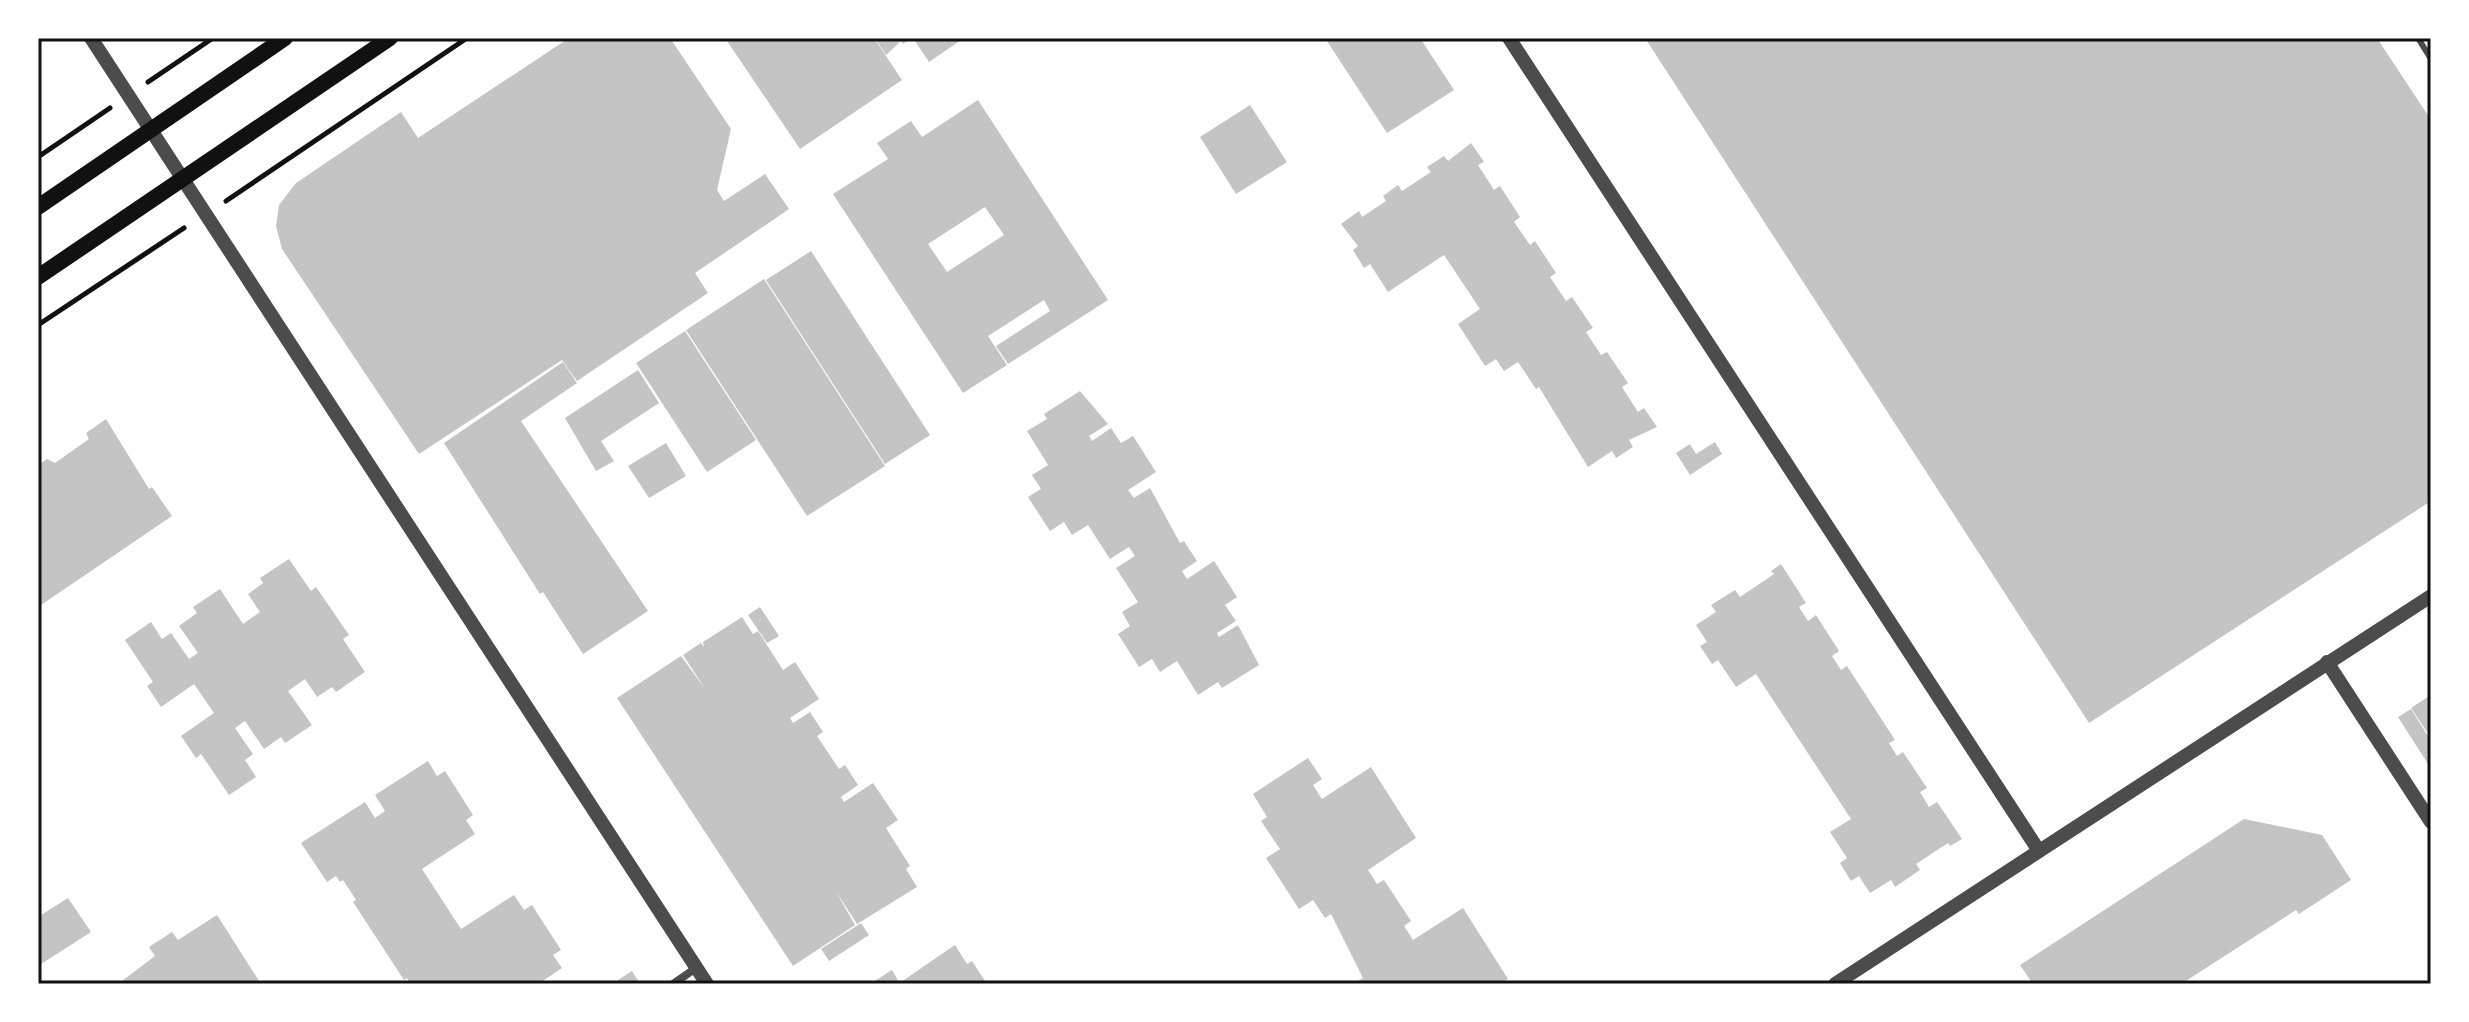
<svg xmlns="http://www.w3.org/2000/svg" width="2469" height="1022" font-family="'Asap Condensed',sans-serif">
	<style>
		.building { fill: #c4c4c4; fill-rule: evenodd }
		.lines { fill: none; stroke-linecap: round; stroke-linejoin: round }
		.path { stroke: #111; stroke-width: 5 }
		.service { stroke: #4c4c4c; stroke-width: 6 }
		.minor { stroke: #4c4c4c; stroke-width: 8 }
		.tertiary { stroke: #4c4c4c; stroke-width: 14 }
		.secondary { stroke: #111; stroke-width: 16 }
		.neatline { fill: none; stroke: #111; stroke-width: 3 }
	</style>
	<rect width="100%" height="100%" fill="#fff"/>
	<g class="building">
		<polygon points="569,38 670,38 731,129 717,190 724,201 765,174 789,209 695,273 708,293 577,381 562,360 419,454 282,249 276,226 279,205 296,183 401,112 418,138"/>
		<polygon points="725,38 874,38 902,80 800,149"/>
		<polygon points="875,38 911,38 903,44 901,41 886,55"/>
		<polygon points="913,38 964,38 929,62"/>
		<polygon points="1325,38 1420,38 1454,90 1387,133"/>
		<polygon points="1645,38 2377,38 2431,120 2431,501 2089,723"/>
		<path d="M978,100L1108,300L1008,364L996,346L1050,311L1044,300L988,336L1007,365L963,393L833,194L888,159L877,143L911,121L922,137ZM985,207L1004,235L947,272L928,244Z"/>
		<polygon points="1250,105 1287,162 1236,194 1200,137"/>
		<polygon points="1471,143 1484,162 1478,165 1494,190 1500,186 1520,217 1514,222 1530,245 1535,241 1556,273 1550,277 1566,301 1572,297 1593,328 1586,332 1601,355 1607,352 1628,383 1622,387 1638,412 1644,408 1657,427 1629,440 1633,447 1616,458 1612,451 1588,467 1539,387 1536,389 1518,362 1504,371 1496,359 1485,366 1458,324 1480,309 1444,255 1388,292 1370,264 1364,268 1353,250 1358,246 1341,224 1359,211 1362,217 1386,201 1383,196 1398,185 1402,191 1431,172 1427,167 1444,156 1448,161"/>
		<polygon points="811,251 930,435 885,464 766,280"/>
		<polygon points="764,279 885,466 807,516 686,330"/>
		<polygon points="685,331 756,440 707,472 636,363"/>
		<polygon points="563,362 577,383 521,421 648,611 583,654 543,592 540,594 444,443"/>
		<polygon points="638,370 659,403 601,441 614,461 596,471 565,418"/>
		<polygon points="1080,391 1108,424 1089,436 1092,441 1111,428 1121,443 1133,436 1156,472 1128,490 1134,498 1150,488 1180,543 1184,541 1197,561 1182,571 1187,579 1214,561 1237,597 1225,605 1236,621 1217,633 1219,637 1238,625 1259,665 1222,688 1218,682 1198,695 1177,661 1160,672 1152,659 1139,667 1118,634 1130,626 1122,612 1138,602 1116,568 1135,556 1129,547 1110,559 1088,525 1072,535 1064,522 1050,531 1028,497 1041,489 1032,475 1048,465 1027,431 1047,419 1044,414"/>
		<polygon points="106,419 149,489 152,487 172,516 38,607 38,465 47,459 55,463 89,439 86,433"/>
		<polygon points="1715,442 1722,454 1690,475 1676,453 1690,444 1696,454"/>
		<polygon points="666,443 686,476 649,498 628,466"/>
		<polygon points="289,559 311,591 316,587 349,635 343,639 365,672 336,692 332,687 317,697 305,679 288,691 312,725 285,743 281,737 264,749 245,721 235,728 253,754 245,760 256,777 229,795 201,754 196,758 181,736 214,713 194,684 161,707 147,686 153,682 125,640 151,622 162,639 171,633 189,659 198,653 179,626 197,613 193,607 220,589 243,624 260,612 248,594 263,583 260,578"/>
		<polygon points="1781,564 1806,603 1799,607 1808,621 1816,615 1839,651 1832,656 1841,670 1847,666 1895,740 1889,743 1897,756 1903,752 1927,788 1920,792 1929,807 1937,802 1962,839 1950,846 1948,843 1916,864 1920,870 1895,887 1891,880 1870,893 1859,876 1851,881 1840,863 1847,858 1830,832 1851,819 1756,674 1736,687 1718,660 1712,664 1700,646 1707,642 1696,625 1716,612 1711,605 1735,590 1740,597 1774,574 1771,571"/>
		<polygon points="760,607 779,636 767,643 748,615"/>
		<polygon points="742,617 753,634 758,631 783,670 795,662 819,699 790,718 793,723 810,712 823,732 817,736 839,769 845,765 858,785 841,797 844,802 873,783 898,820 886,828 910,866 906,869 917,887 857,924 835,890 855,925 793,966 617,698 681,656 706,690 683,655 701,643 704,647 703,642"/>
		<polygon points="2431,695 2431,738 2411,708"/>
		<polygon points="2411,709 2431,741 2431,762 2428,764 2398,717"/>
		<polygon points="1308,758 1322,779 1313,785 1322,799 1371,767 1416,838 1368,870 1377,884 1384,880 1411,921 1404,926 1413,940 1463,908 1508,979 1500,984 1353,984 1363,978 1331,914 1325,918 1313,900 1299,909 1266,858 1280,849 1261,821 1267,817 1253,794"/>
		<polygon points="428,761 437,776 445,771 473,815 466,820 475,834 422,869 461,929 514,895 524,910 532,905 561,950 553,955 562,968 538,984 410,984 407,978 404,980 353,902 356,900 343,880 340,882 336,876 327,882 301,843 365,802 375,818 385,811 375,795"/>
		<polygon points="2244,819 2322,835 2351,880 2299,914 2296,910 2181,984 2033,984 2020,965"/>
		<polygon points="68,898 91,932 38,966 38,917"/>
		<polygon points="217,915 261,984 118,984 155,956 149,947 172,932 178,940"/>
		<polygon points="861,923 869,935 829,961 821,949"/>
		<polygon points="955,945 967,964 972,961 987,984 898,984"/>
		<polygon points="892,970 899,982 896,984 870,984"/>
		<polygon points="632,971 640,984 612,984"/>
	</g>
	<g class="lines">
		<g class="path">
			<polyline points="148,82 213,38"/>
			<polyline points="38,157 110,108"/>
			<polyline points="226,201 467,38"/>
			<polyline points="38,325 184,228"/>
		</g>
		<polyline class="service" points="2418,38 2431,59"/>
		<polyline class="minor" points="673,984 696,968"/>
		<g class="tertiary">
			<polyline points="91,38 707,984"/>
			<polyline points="1509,38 2039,851"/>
			<polyline points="2327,662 2431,822"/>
			<polyline points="1835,984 2431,596"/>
		</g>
		<g class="secondary">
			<polyline points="38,207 285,38"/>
			<polyline points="38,277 390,38"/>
		</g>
	</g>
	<rect width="2469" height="1022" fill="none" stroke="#ffffff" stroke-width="80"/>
	<rect x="40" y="40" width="2389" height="942" class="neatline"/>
</svg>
